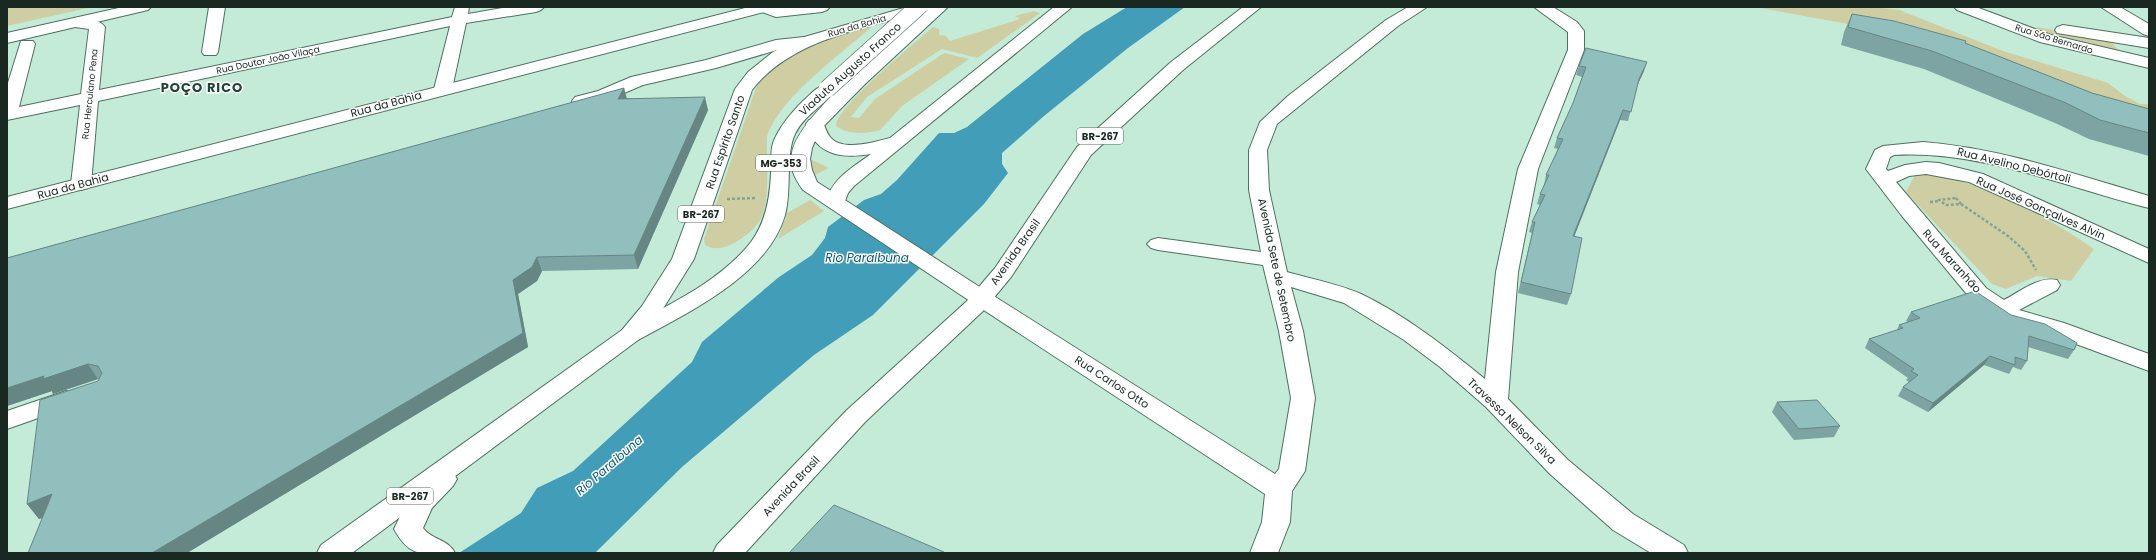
<svg xmlns="http://www.w3.org/2000/svg" width="2156" height="560" font-family="Poppins,sans-serif">
	<style>
		.green { fill: #cecea2 }
		.water { fill: #429eb8 }
		.lines { fill: none; stroke-linecap: round; stroke-linejoin: round }
		.minor-casing { stroke: #4d7160; stroke-width: 2 }
		.major-casing { stroke: #4d7160; stroke-width: 2 }
		.highway-casing { stroke: #4d7160; stroke-width: 2 }
		.path { stroke: #85a495; stroke-width: 2.5; stroke-dasharray: 3 2; stroke-linecap: butt }
		.minor { fill: #fff; fill-rule: evenodd }
		.major { fill: #fff; fill-rule: evenodd }
		.highway { fill: #fff; fill-rule: evenodd }
		.major-bridge-casing { stroke: #4d7160; stroke-width: 18; stroke-linecap: butt }
		.major-bridge { stroke: #fff; stroke-width: 17 }
		.wall { fill: #7da4a3 }
		.shaded-wall { fill: #668684 }
		.building { fill: #91bfbd; stroke: #668684 }
		.labels { text-anchor: middle; dominant-baseline: central; stroke-width: 3; stroke-linejoin: round; paint-order: stroke }
		.far-street-label { font-size: 9px; fill: #192821; stroke: #fff }
		.shield { fill: #fff; stroke: #5e6864; stroke-width: 1 }
		.shield-label { font-size: 10px; font-weight: bold; fill: #192821 }
		.street-label { font-size: 11px; fill: #192821; stroke: #fff }
		.water-label { font-size: 12px; font-style: italic; fill: #0b596c; stroke: #fff }
		.far-district-label { font-size: 13px; font-weight: bold; letter-spacing: 1px; fill: #1f4233; stroke: #fff }
	</style>
	<rect width="100%" height="100%" fill="#c3ebd7"/>
	<g class="green">
		<polygon points="7,7 92,7 7,26"/>
		<polygon points="1755,7 1873,7 1899,10 2003,51 2108,83 2125,96 2140,104 2149,104 2149,129 1881,30"/>
		<path d="M1034,11L1040,13L977,58L942,49L867,97L851,117L859,118L875,99L944,53L969,59L902,106L880,130C866,134 848,135 836,126C835,108 916,42 933,27L939,29V35L946,36L950,41L1020,19L1015,16Z"/>
		<path d="M873,26C842,53 778,99 767,137C766,160 770,193 763,214C759,226 746,236 736,242C725,248 716,251 705,245L704,239L758,82C785,47 832,38 873,26Z"/>
		<polygon points="2037,27 2110,41 2120,52 2048,35 2036,30"/>
		<polygon points="810,159 829,168 813,176"/>
		<path d="M1932,174C1990,185 2046,216 2094,249L2071,281L2037,276L2006,289L1992,284L1906,192L1915,175Z"/>
		<polygon points="810,200 824,211 778,239 787,213"/>
	</g>
	<polygon class="water" points="1127,7 1185,7 1128,48 1044,116 1002,153 1002,164 1008,173 984,204 873,315 814,355 682,467 595,553 459,553 521,513 537,488 573,471 692,362 702,342 779,277 812,255 825,238 828,227 864,200 881,194 897,180 939,133 954,133 967,127 1083,34"/>
	<g class="lines">
		<defs>
			<g id="minor">
				<polygon points="209,7 225,7 218,52 216,55 204,55 202,52"/>
				<path d="M455,7H469L468,14L508,7H544L541,10L536,12L466,23L452,89L449,93L443,94L437,93L434,89L450,26L98,101L91,184L88,188L81,190L74,188L71,184L80,105L7,120V86L21,41H33L35,44L19,107L81,94L89,29L68,26L66,23L68,20C79,17 98,17 105,27L99,90L452,17Z"/>
				<polygon points="757,7 830,7 827,10 822,12 776,17 759,11"/>
				<path d="M1054,7H1072L854,186L848,193L843,207L836,209L829,207L826,203C830,180 853,167 871,154C841,159 816,155 806,124L809,120L815,119L821,120C825,125 826,132 830,137C842,152 874,142 890,138Z"/>
				<path d="M1408,7H1427L1398,26L1277,124L1267,150L1269,190L1287,272C1308,278 1342,285 1361,294C1405,315 1447,348 1485,379L1496,272L1518,169L1568,50V32L1534,7H1553L1577,22L1584,31V50L1538,169L1518,272L1508,399L1568,460L1633,514L1684,545L1688,553H1651L1613,530L1550,474L1486,407L1440,367L1404,340L1344,303L1291,287L1303,331L1315,398L1305,471L1292,491L1290,522L1278,553H1250L1262,522L1265,494L973,303L970,298L973,293L981,291L989,293L1275,474L1279,469L1291,398L1279,331L1263,265L1158,250L1151,248L1147,244L1151,240L1158,238L1261,252L1249,190V150L1260,122L1288,96L1386,20Z"/>
				<polygon points="1954,7 1976,7 2051,35 2149,58 2149,68 2040,42 1957,10"/>
				<polygon points="2101,7 2120,7 2149,24 2149,36 2143,34"/>
				<polygon points="2063,25 2149,38 2149,48 2057,33 2055,30 2057,27"/>
				<polygon points="804,37 810,39 812,42 810,45 777,50 716,68 643,85 610,99 581,106 575,105 572,101 575,97 598,91 631,77 706,60 776,40"/>
				<path d="M1923,142C2000,148 2075,174 2149,196V208C2065,187 1982,150 1894,155L1890,157L1886,169L1888,171L1905,165L1926,162L1939,163L1983,174L2149,249V263L1969,182L1926,174L1909,176L1896,182L1986,288L2004,300C2019,292 2039,276 2057,280L2060,285L2057,290L2019,310L2064,323L2149,354V371L2049,334L2007,323L1970,298L1902,216L1866,169L1875,150L1883,146Z"/>
				<polygon points="66,391 75,393 78,399 75,405 7,429 7,411"/>
			</g>
			<g id="major">
				<polygon points="123,7 151,7 148,10 7,43 7,33"/>
				<polygon points="749,7 775,7 772,10 7,209 7,197"/>
				<path d="M931,7H948L864,85L819,131L812,148L810,159L812,170L817,182L989,293L992,298L989,303L981,305L973,303L803,190C795,179 789,168 792,153C798,114 899,37 931,7Z"/>
				<path d="M827,84L833,85L836,89C824,106 804,115 795,134C785,155 792,190 785,215C768,275 689,312 638,340L630,342L622,340L618,335L622,330C666,306 720,282 751,242C766,222 770,197 771,173C772,163 770,153 773,143C779,127 791,113 803,101C810,95 817,86 827,84Z"/>
				<path d="M444,469L453,472L457,479L453,486L432,508L423,528C432,540 448,539 455,553C424,553 411,560 394,529C405,506 418,477 444,469Z"/>
			</g>
			<g id="highway">
				<path d="M907,7H932L929,10C870,27 792,38 752,90L694,259L659,315L638,340L352,553H317L321,545L622,330L642,306L672,259L735,89L748,72L773,52L801,38Z"/>
				<polygon points="1243,7 1261,7 1183,70 1091,155 1011,277 983,311 865,422 745,553 713,553 717,545 847,410 967,301 995,268 1077,147 1171,62"/>
			</g>
		</defs>
		<use href="#minor" class="minor-casing"/>
		<use href="#major" class="major-casing"/>
		<use href="#highway" class="highway-casing"/>
		<g class="path">
			<polygon points="1956,198 1961,204 1946,205 1939,200"/>
			<polyline points="727,199 756,198"/>
			<polyline points="1930,202 1939,201"/>
			<polyline points="1961,204 2008,236 2025,251 2036,270"/>
		</g>
		<use href="#minor" class="minor"/>
		<use href="#major" class="major"/>
		<use href="#highway" class="highway"/>
		<defs>
			<polyline id="major-bridge" points="827,89 918,7"/>
		</defs>
		<use href="#major-bridge" class="major-bridge-casing"/>
		<use href="#major-bridge" class="major-bridge"/>
	</g>
	<g class="wall">
		<polygon points="1852,14 1965,43 2092,93 2149,109 2149,156 2089,139 2055,123 1924,69 1841,45 1844,32"/>
		<polygon points="1579,66 1644,71 1637,86 1628,121 1620,120 1574,237 1571,294 1567,305 1518,293 1532,233 1529,232 1532,222 1540,205 1537,204 1540,194 1544,185 1546,175 1558,149 1554,148 1557,138 1573,103 1582,77 1576,75"/>
		<polygon points="624,88 627,98 708,110 638,269 542,271 537,281 518,294 528,347 187,553 28,553 43,518 39,519 27,504 99,379 98,379 53,394 52,391 7,406 7,258"/>
		<polygon points="1911,312 2011,315 2074,350 2068,359 2028,347 2027,361 2021,370 2013,367 2009,374 1984,365 1928,412 1898,396 1903,387 1909,382 1906,380 1908,378 1865,348 1869,339 1897,330 1899,325 1908,322 1906,321"/>
		<polygon points="1777,402 1840,426 1834,437 1794,440 1772,412"/>
	</g>
	<g class="shaded-wall">
		<polygon points="1647,62 1644,71 1636,88 1639,79"/>
		<polygon points="624,88 627,101 618,99"/>
		<polygon points="705,97 708,110 638,269 634,255"/>
		<polygon points="1623,110 1620,120 1570,247 1573,236"/>
		<polygon points="537,257 542,271 537,281 518,294 528,347 187,553 152,553 513,280"/>
		<polygon points="1990,356 1984,365 1928,412 1933,403"/>
		<polygon points="88,364 98,379 53,394 52,391 7,406 7,388 44,376"/>
		<polygon points="52,494 63,509 39,519 27,504"/>
	</g>
	<g class="building">
		<polygon points="1852,14 1894,21 1966,41 1965,43 2092,93 2149,109 2149,133 2100,120 2066,103 1932,51 1848,27"/>
		<polygon points="1586,48 1647,62 1639,79 1631,112 1623,110 1573,236 1582,238 1571,294 1521,282 1535,222 1532,222 1545,195 1540,194 1549,175 1546,175 1563,139 1557,138 1573,103 1586,67 1579,66"/>
		<polygon points="624,88 618,99 705,97 634,255 537,257 532,267 513,280 523,333 152,553 28,553 52,494 27,504 40,400 98,381 102,373 98,366 88,364 43,379 44,376 7,388 7,258"/>
		<polygon points="1975,291 2011,315 2045,324 2077,343 2074,350 2029,336 2027,361 2015,357 2015,365 1990,356 1933,403 1903,387 1918,375 1911,371 1914,369 1869,339 1903,328 1899,325 1920,318 1911,312"/>
		<polygon points="1817,400 1840,426 1799,429 1777,402"/>
		<polygon points="834,505 944,552 943,553 789,553"/>
	</g>
	<g class="labels">
		<g class="far-street-label">
			<text transform="translate(857 26) rotate(-16)">Rua da Bahia</text>
			<text transform="translate(2054 39) rotate(17)">Rua São Bernardo</text>
			<text transform="translate(268 60) rotate(-12)">Rua Doutor João Vilaça</text>
			<text transform="translate(90 94) rotate(-84)">Rua Herculano Pena</text>
		</g>
		<g class="shield">
			<rect x="1077" y="128" width="46" height="16" rx="3"/>
			<rect x="756" y="155" width="50" height="16" rx="3"/>
			<rect x="678" y="206" width="46" height="16" rx="3"/>
			<rect x="387" y="488" width="46" height="16" rx="3"/>
		</g>
		<g class="shield-label">
			<text x="1100" y="136">BR-267</text>
			<text x="781" y="163">MG-353</text>
			<text x="701" y="214">BR-267</text>
			<text x="410" y="496">BR-267</text>
		</g>
		<g class="street-label">
			<text transform="translate(850 69) rotate(-42)">Viaduto Augusto Franco</text>
			<text transform="translate(386 104) rotate(-15)">Rua da Bahia</text>
			<text transform="translate(725 142) rotate(-71)">Rua Espírito Santo</text>
			<text transform="translate(2014 165) rotate(14)">Rua Avelino Debórtoli</text>
			<text transform="translate(73 186) rotate(-15)">Rua da Bahia</text>
			<text transform="translate(2041 208) rotate(24)">Rua José Gonçalves Alvin</text>
			<text transform="translate(1015 252) rotate(-55)">Avenida Brasil</text>
			<text transform="translate(1952 261) rotate(48)">Rua Maranhão</text>
			<text transform="translate(1277 270) rotate(78)">Avenida Sete de Setembro</text>
			<text transform="translate(1112 382) rotate(33)">Rua Carlos Otto</text>
			<text transform="translate(1512 421) rotate(44)">Travessa Nelson Silva</text>
			<text transform="translate(791 486) rotate(-47)">Avenida Brasil</text>
		</g>
		<g class="water-label">
			<text x="867" y="257">Rio Paraibuna</text>
			<text transform="translate(609 465) rotate(-41)">Rio Paraibuna</text>
		</g>
		<g class="far-district-label">
			<text x="202" y="87">POÇO RICO</text>
		</g>
	</g>
	<rect width="2156" height="560" fill="none" stroke="#192821" stroke-width="16"/>
</svg>
